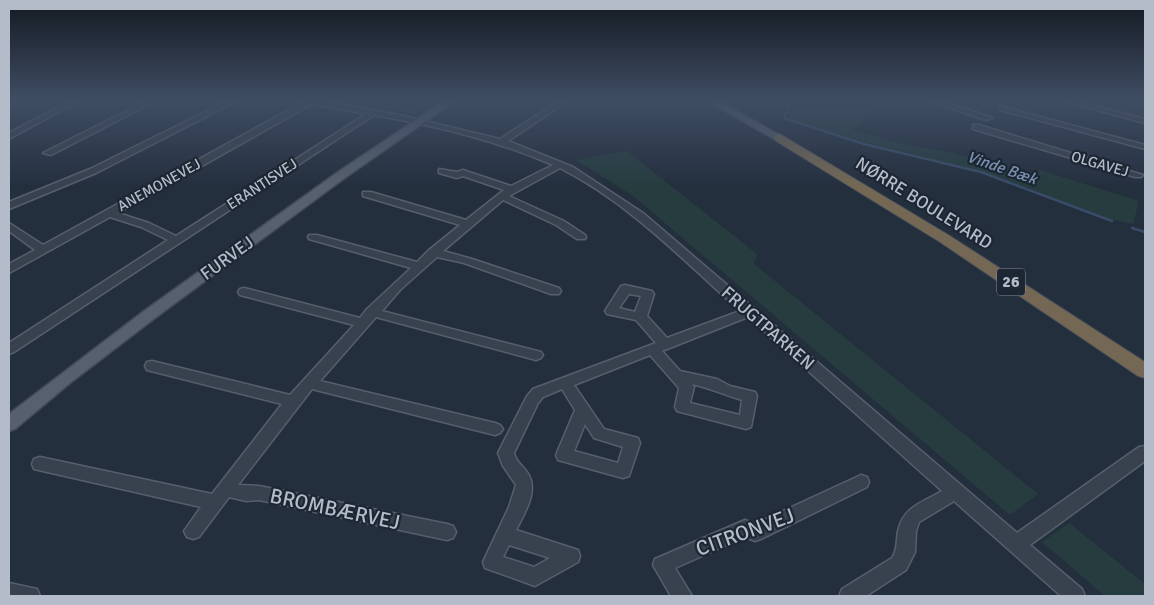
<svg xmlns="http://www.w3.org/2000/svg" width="1154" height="605" font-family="Signika,sans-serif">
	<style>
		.green { fill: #263c3f }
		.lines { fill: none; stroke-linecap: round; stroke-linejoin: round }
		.stream { stroke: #394c67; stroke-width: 2.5 }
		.minor-casing { stroke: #565f6c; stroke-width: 3 }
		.major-casing { stroke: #414a57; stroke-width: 3 }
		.highway-casing { stroke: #434c59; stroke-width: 2 }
		.minor { fill: #38414e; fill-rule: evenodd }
		.major { fill: #56606e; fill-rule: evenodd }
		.highway { fill: #746855; fill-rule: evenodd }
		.labels { text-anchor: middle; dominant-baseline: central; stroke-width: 4.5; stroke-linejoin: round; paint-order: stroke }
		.far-street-label { font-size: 15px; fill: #b4bcc9; stroke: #1d2633 }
		.far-water-label { font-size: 16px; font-style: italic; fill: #7c92b1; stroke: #1d2633 }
		.shield { fill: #1d2633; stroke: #878f9c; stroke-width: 1 }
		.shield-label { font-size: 16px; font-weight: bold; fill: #b4bcc9 }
		.street-label { font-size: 18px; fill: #b4bcc9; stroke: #1d2633 }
		.near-street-label { font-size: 21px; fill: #b4bcc9; stroke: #1d2633 }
	</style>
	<rect width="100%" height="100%" fill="#242f3e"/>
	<g class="green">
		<polygon points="360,101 409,108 420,101 435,101 415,114 357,103"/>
		<polygon points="796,101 869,101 887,107 851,129 890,141 953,153 1026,175 1040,170 1139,201 1133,224 1113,220 982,171 864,142 789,118"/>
		<polygon points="627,151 757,254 754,264 1038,494 1010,515 633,196 576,160"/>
		<polygon points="1069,523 1145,584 1145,596 1105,596 1042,542"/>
	</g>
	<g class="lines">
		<g class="stream">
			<polyline points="791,101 784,118 864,144 981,172 1112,221"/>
			<polyline points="1132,228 1145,232"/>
		</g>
		<defs>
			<g id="minor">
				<polygon points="69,101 79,101 9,139 9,133"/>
				<polygon points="146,101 156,101 51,155 43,153"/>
				<polygon points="227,101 237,101 96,173 9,209 9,202 90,169"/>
				<path d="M305,101H322L404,116L500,139L559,101H568L508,141L573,167L643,213L1017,533L1139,447L1145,446V461L1030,545L1082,589L1085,596H1061L954,501L919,522L916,531L915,552L906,570L866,596H839L842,589L892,558C898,549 896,541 898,531C903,507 923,502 942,491L748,317L662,351L680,371L717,379L730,386L755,392L757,396L751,427L746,429L677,411L675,407L679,388L650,355L574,385L604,429L638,438L640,443L629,476L623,478L558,460L556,455L575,410L562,389L543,397L538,403L514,453C516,462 522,465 527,472C540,490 524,514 516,530L578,550L580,556L578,562L535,586L485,568L483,562L509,507L516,485L503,466L498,453L527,396L533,389L656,343L636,320L607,314L605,311L621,286L625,285L652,291L654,294L647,316L667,338L740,311C683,260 629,203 560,168L509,196L564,221L585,235L586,237L585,239H577L556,225L503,200L443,251L472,259L559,288L561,291L559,294H551L464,263L437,257L400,290L382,311L541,352L543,355L541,358L536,360L376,317L320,381L495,423L500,425L503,429L500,433L495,435L312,389L238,485L259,486L447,524L453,526L456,532L453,538L447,540L259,500L246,501L229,497L199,537L193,539L187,537L184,531L201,507L34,469L32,464L34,459L40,457L212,494L282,404L147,370L145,366L147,362L152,361L290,395L354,325L240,295L238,292L240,289L244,288L360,318L367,309L411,268L309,239L308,237L309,235H317L417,262L429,250L460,225L363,196V192H371L466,220L504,190L463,176L457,178L439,173V169L457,172L463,170L511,186L553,165C495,140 436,126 374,115L14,352L9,354V343L168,240L141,227L110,217L9,273V264L35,250L9,231V223L43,245ZM312,104L366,114L176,236L149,223L118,213ZM629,294L641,296L635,312L619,308ZM692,384C710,388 725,395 742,400L740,415L690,403L694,387ZM585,424L594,438L623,447L618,463L574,451ZM509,545L550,558L534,567L503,557Z"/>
				<polygon points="930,101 942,101 993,118 986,120"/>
				<polygon points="1063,101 1076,101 1145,119 1145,123"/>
				<polygon points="1000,106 1145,145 1145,149 1000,110"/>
				<polygon points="973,125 979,125 1143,175 1141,177 1135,177 973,129"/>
				<polygon points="861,475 867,477 869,482 867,487 761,539 755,541 745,537 675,568 692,596 671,596 653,565 655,559 745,520 755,524"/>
				<polygon points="9,583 37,589 40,596 9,596"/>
			</g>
			<g id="major">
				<polygon points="444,101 455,101 346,177 155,318 70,383 15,429 9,431 9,414 144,311 338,172"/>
				<polygon points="707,101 719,101 785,138 780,141 776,140"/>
			</g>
			<polygon id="highway" points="780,134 950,236 1145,362 1145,378 1138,376 940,242 776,141 774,138 776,135"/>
		</defs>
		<use href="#minor" class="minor-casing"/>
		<use href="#major" class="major-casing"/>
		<use href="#highway" class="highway-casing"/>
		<use href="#minor" class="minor"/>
		<use href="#major" class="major"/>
		<use href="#highway" class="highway"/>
	</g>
	<linearGradient id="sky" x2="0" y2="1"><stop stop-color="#141a22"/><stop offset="0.54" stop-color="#3f4d63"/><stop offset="1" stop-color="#3f4d63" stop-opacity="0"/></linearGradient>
	<rect width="1154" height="186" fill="url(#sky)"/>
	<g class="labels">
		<g class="far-street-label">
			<text transform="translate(1100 164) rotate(16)">OLGAVEJ</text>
			<text transform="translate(262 184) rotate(-33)">ERANTISVEJ</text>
			<text transform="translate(159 185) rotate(-29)">ANEMONEVEJ</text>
		</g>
		<g class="far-water-label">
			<text transform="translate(1002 168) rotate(19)">Vinde Bæk</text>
		</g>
		<rect class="shield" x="997" y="268.5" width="28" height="27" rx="4"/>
		<g class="shield-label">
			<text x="1011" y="282">26</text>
		</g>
		<g class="street-label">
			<text transform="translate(924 203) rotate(32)">NØRRE BOULEVARD</text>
			<text transform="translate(227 258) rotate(-36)">FURVEJ</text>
			<text transform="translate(768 328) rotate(41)">FRUGTPARKEN</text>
		</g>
		<g class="near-street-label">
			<text transform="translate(335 509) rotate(12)">BROMBÆRVEJ</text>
			<text transform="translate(745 532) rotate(-20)">CITRONVEJ</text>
		</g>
	</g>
	<rect width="1154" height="605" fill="none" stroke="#b4bcc9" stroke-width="20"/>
</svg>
